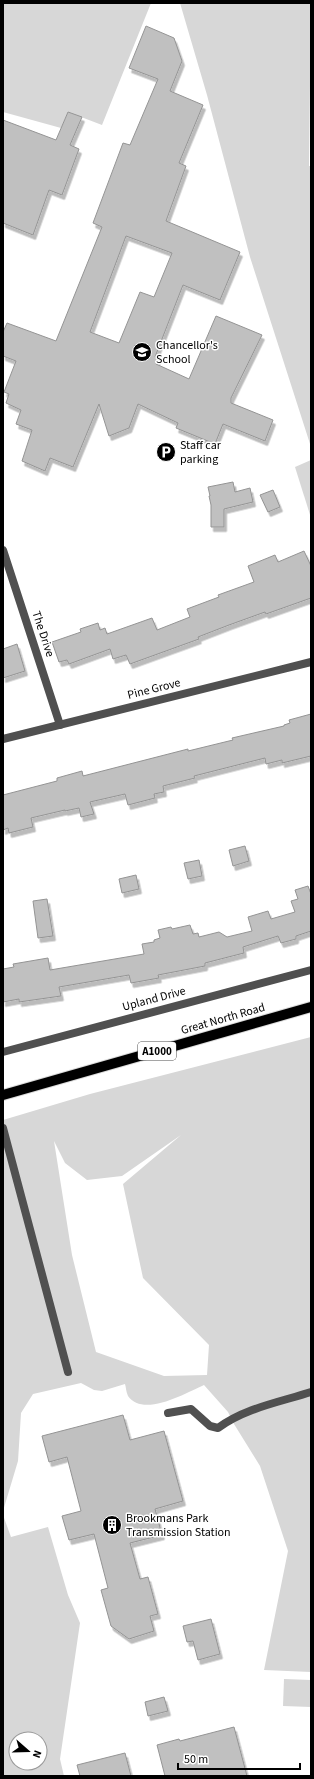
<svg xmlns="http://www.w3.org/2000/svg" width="314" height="1779" font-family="'Source Sans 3',sans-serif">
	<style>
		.green { fill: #d7d7d7; fill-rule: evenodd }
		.building { fill: #c0c0c0; stroke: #949494; fill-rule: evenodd; filter: url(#shadow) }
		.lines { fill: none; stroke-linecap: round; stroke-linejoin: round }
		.primary-casing { stroke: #dbdbdb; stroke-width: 12 }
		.lane { stroke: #505050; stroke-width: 8 }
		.street { stroke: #505050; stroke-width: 8 }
		.primary { stroke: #000; stroke-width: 10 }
		.labels { text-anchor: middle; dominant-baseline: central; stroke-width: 3; stroke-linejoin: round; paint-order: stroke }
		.shield { fill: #fff; stroke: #4c4c4c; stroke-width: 1 }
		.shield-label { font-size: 11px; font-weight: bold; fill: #000 }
		.poi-label { font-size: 12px; fill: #000; stroke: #fff; text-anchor: start }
		.street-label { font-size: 12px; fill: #000; stroke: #fff }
	</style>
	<defs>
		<filter id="shadow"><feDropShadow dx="2.5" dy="4.5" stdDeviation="0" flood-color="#0004"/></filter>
	</defs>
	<rect width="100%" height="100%" fill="#fff"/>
	<g class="green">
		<polygon points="3,3 151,3 102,125 68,112 61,128 3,112"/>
		<polygon points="180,3 311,3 309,166 311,166 311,447 250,257 207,95"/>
		<polygon points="311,460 311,518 295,467"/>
		<path d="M311,1037V1672L264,1670L288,1551L260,1466L234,1424L228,1412L204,1385C186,1393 143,1418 128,1396C126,1392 126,1387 125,1384L102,1391L94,1390L81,1383L33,1394L21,1413L18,1461L3,1511V1120L90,1094ZM181,1135L123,1184L143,1278L209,1345L207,1375L164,1376L96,1352L72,1255L54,1141L65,1163L87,1180L122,1176Z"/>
		<path d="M3,1515L11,1537L48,1527L68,1595L80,1623L60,1759L64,1776H3ZM16,1739H40V1763H16Z"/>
		<polygon points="284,1679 311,1680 311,1707 283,1706"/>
	</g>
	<g class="building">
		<path d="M146,26L174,38L182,61L170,91L203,105L179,163L186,166L166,221L240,252L220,300L183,285L155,357L158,358L156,364L189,379L216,316L262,335L231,398V403L273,420L265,441L223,424L215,444L176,428L178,423L138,404L129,428L109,436L99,404L73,467L50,458L45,471L22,461L32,430L16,424L21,410L6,403L9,394L4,392L16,361L3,356V332L7,323L56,341L102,227L93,223L123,143L130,145L158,79L129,68ZM126,236L172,253L154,297L140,292L119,343L90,332Z"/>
		<polygon points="68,112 82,117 70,145 79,149 62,195 49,190 33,235 3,223 3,120 56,140"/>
		<polygon points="233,482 235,492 250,488 253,502 224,509 224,527 211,527 211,505 209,496 210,496 208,487"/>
		<polygon points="273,490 280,507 268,512 260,495"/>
		<polygon points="304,551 311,566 311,598 266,614 265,612 229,625 198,637 199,639 130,664 126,655 113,659 110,649 69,664 67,660 59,662 52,642 81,632 80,629 98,623 100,630 105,628 107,634 152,618 157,630 190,617 187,609 219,597 218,595 254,582 248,566 275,555 278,562"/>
		<polygon points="17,644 25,671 3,678 3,649"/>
		<polygon points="311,714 311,756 282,763 282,760 266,764 265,758 194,776 195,778 163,786 164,792 154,794 155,798 128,805 125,794 90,802 94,814 81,817 79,808 65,811 65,810 31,818 33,827 9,833 8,828 3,830 3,795 57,781 57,778 82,771 83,776 188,749 188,751 233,740 232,738 284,726 284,725 290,723 289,720"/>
		<polygon points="245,846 249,861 233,866 229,850"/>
		<polygon points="199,860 202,876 188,879 184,863"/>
		<polygon points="136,875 139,889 122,893 119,879"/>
		<polygon points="308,886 311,894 311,931 296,936 296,939 281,943 278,936 243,947 244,953 205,963 205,966 158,975 159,978 131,983 129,975 59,987 61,996 19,1002 19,999 3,1002 3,969 14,967 13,964 48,958 50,970 144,954 142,944 154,942 154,940 160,938 158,930 171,927 172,929 190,925 193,934 198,933 199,937 219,932 227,937 252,931 248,917 268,911 271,919 295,912 291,901 298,899 295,890"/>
		<polygon points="47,899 53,936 38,938 33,901"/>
		<polygon points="123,1415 130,1440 164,1431 183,1501 155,1509 162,1535 130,1543 140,1579 148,1577 158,1614 150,1616 154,1631 129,1639 111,1626 101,1590 108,1588 94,1534 69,1540 62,1516 81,1511 67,1457 49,1462 42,1436"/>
		<polygon points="211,1619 220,1654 198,1660 193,1641 187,1642 183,1626"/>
		<polygon points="164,1697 168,1711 148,1716 145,1702"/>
		<polygon points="234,1727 247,1776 165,1776 157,1745 179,1739 180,1741"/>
		<polygon points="125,1753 131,1776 80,1776 77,1765"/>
	</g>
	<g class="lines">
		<defs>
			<polyline id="primary" points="3,1095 311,1007"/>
		</defs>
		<use href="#primary" class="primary-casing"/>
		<g class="lane">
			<polyline points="3,550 60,725"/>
			<path d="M168,1413L191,1409L210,1426L218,1428C245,1408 280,1402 311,1392"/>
		</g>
		<g class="street">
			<polyline points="3,739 311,662"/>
			<polyline points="3,1052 311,970"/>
			<polyline points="3,1128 68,1372"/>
		</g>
		<use href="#primary" class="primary"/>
	</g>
	<defs>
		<symbol id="school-disc" viewBox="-11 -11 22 22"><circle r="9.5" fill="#000" stroke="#fff"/><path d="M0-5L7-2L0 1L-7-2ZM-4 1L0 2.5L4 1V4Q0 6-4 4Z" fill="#fff"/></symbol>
		<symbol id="parking-disc" viewBox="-11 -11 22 22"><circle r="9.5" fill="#000" stroke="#fff"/><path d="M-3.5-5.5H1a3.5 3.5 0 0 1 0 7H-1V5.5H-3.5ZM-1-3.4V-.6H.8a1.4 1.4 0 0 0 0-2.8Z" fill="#fff"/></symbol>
		<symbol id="building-disc" viewBox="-11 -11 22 22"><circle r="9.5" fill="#000" stroke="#fff"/><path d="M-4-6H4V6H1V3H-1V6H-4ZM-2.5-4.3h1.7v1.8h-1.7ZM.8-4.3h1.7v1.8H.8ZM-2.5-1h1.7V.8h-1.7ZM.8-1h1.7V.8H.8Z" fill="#fff"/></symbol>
	</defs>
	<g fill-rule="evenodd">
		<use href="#school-disc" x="131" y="341" width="22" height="22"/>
		<use href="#parking-disc" x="155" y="441" width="22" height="22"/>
		<use href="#building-disc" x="101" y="1514" width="22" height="22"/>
	</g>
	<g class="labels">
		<rect class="shield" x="138" y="1042" width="38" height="18" rx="3"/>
		<g class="shield-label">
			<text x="157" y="1051">A1000</text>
		</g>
		<g class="poi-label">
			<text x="156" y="345">Chancellor's<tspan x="156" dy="14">School</tspan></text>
			<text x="180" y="445">Staff car<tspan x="180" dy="14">parking</tspan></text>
			<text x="126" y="1518">Brookmans Park<tspan x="126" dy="14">Transmission Station</tspan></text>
		</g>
		<g class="street-label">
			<text transform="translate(43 634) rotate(72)">The Drive</text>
			<text transform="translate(154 689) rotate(-14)">Pine Grove</text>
			<text transform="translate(154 999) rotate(-15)">Upland Drive</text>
			<text transform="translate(223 1019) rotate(-16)">Great North Road</text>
		</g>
	</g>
	<rect width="314" height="1779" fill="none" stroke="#000000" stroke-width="8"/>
	<g transform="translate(28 1751) rotate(110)"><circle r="19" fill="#ffffff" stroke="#999999"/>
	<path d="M0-3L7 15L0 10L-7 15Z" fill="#000000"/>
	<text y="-6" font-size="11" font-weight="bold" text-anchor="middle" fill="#000000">N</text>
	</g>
	<path d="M178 1763v6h122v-6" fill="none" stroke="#000000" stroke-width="2"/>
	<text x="184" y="1763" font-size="12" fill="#000000" stroke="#ffffff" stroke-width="3" paint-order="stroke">50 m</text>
</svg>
